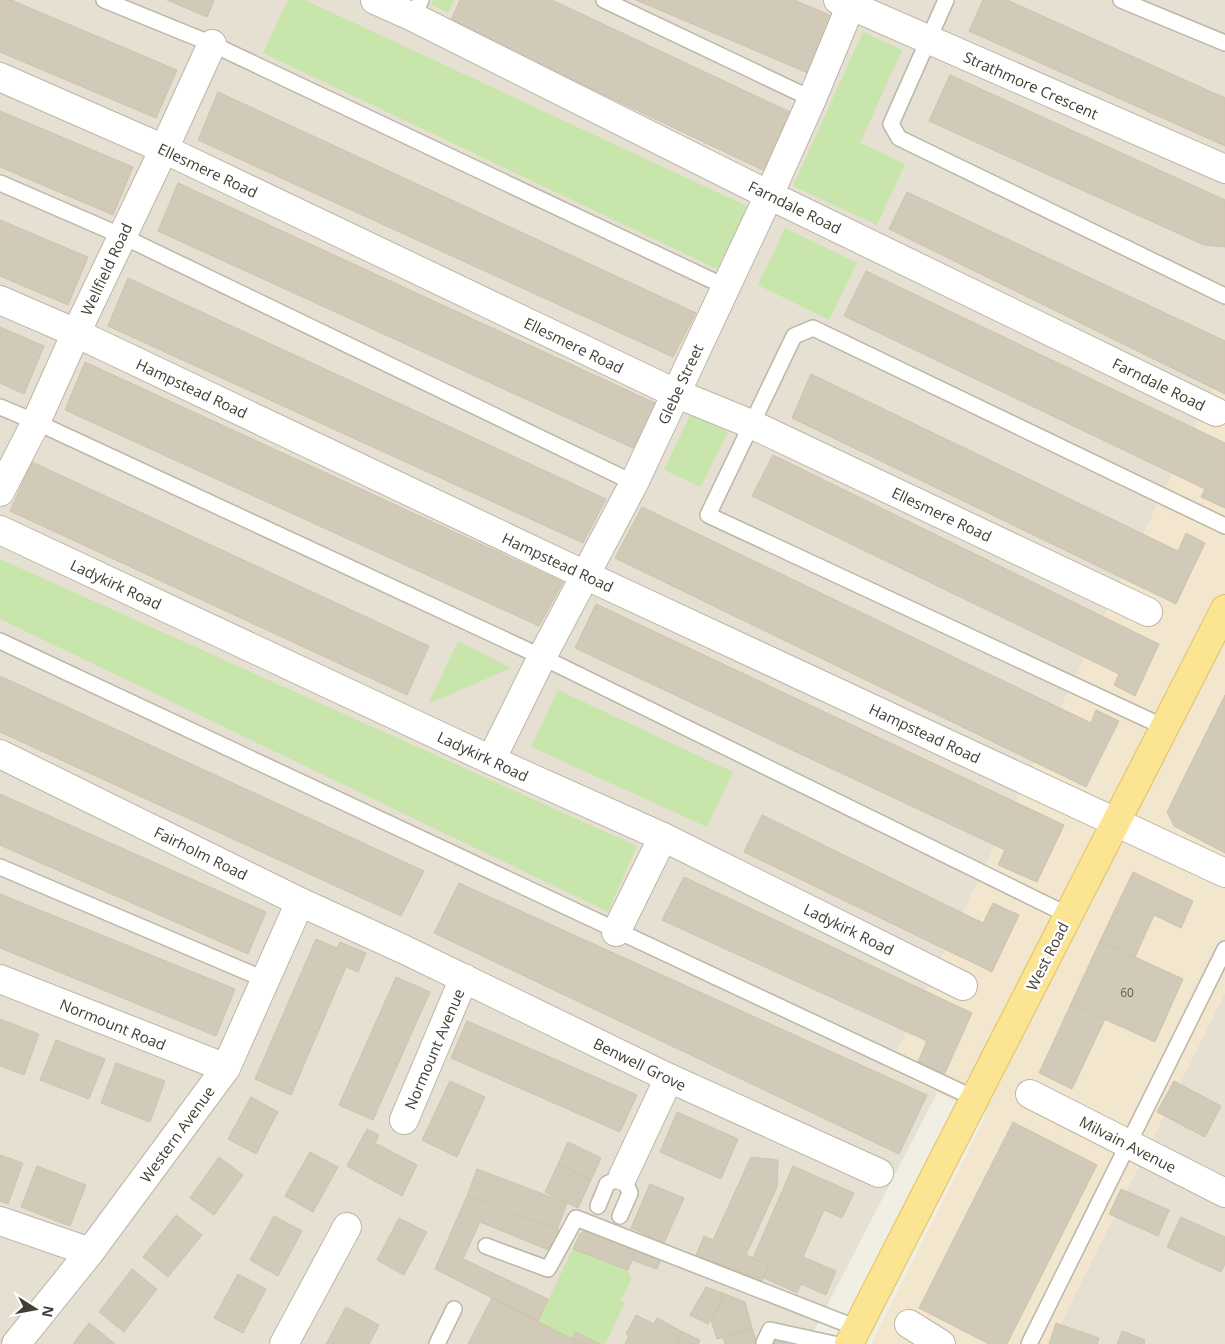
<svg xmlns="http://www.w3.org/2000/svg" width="1225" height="1344" font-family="'Open Sans',sans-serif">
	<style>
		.residential { fill: #e5e0d1 }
		.commercial { fill: #f3e6ce }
		.green { fill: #c8e5ac }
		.building { fill: #d2cab9; stroke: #cdc2ac }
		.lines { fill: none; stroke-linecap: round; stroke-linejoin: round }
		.lane-casing { stroke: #bcb6a6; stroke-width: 18 }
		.street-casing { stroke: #bcb6a6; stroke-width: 30 }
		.primary-casing { stroke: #dfc262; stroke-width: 30 }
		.lane { stroke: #fff; stroke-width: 15 }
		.street { stroke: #fff; stroke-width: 28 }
		.primary { stroke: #fbe492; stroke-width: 28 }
		.labels { text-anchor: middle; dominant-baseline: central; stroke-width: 5; stroke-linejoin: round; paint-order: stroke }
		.number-label { font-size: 12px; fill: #666154 }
		.street-label { font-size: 15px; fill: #423e33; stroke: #fff }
	</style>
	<rect width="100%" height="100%" fill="#f1eee3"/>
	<g class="residential">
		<polygon points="0,0 1225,0 1225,521 976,1018 807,1344 0,1344"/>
		<polygon points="1225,678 1225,1344 891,1344"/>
	</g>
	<polygon class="commercial" points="1225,363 1225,993 1051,1344 871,1344 986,1116 888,1069"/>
	<g class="green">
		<polygon points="288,0 305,0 749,207 717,269 263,53"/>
		<polygon points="433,0 455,0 448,12 431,5"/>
		<polygon points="863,32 902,50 860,143 905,164 877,225 793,186"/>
		<polygon points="785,228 857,263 829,320 758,285"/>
		<polygon points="690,415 728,432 701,487 664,470"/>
		<polygon points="0,559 637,846 608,912 0,619"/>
		<polygon points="458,641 511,668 428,704"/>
		<polygon points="558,690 733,772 707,827 531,747"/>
		<polygon points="573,1249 628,1270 631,1280 621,1300 625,1303 605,1344 600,1344 576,1332 572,1339 538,1321"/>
	</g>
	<g class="building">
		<polygon points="0,0 11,0 177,70 156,118 0,52"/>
		<polygon points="167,0 214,0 207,17"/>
		<polygon points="460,0 552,0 792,113 765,171 450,22"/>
		<polygon points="636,0 794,0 832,16 808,73"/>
		<polygon points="983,0 1007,0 1225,98 1225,146 969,31"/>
		<polygon points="950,75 1225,200 1225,247 1204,245 929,121"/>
		<polygon points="218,92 696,313 673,357 198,140"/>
		<polygon points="0,111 133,167 113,215 0,167"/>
		<polygon points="178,183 657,404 633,448 158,231"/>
		<polygon points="907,192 1225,341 1225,394 889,229"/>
		<polygon points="0,220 88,257 68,305 0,276"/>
		<polygon points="866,271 1225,443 1225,508 1201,497 1205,489 844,316"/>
		<polygon points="128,278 606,499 583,543 108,326"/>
		<polygon points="0,327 44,346 24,394 0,383"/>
		<polygon points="85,362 563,582 539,626 65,410"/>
		<polygon points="811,374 1178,551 1186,533 1205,543 1176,604 792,418"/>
		<polygon points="773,455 1159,644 1135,696 1114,685 1119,674 752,496"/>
		<polygon points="32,462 429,646 407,695 10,511"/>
		<polygon points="642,507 1091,723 1096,710 1119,721 1086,787 615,558"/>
		<polygon points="596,604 1064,825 1037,882 998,865 1005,850 575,648"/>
		<polygon points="0,676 424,871 401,916 0,732"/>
		<polygon points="1225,695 1225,853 1174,826 1167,812"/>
		<polygon points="0,794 266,912 248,954 0,845"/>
		<polygon points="762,815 983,923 993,903 1019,915 992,972 744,852"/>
		<polygon points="1133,872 1193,901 1181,928 1154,915 1135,957 1100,941"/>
		<polygon points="684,877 972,1013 944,1075 918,1062 927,1041 662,920"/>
		<polygon points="459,883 927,1095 899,1154 434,933"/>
		<polygon points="0,894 235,989 216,1036 0,948"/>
		<polygon points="316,939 337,948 340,942 366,953 358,972 346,967 291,1095 255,1079"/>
		<polygon points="1100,941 1183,979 1155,1042 1071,1004"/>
		<polygon points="396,977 430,992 373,1120 339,1105"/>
		<polygon points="1071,1004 1105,1019 1072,1089 1039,1073"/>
		<polygon points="0,1019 39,1034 24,1075 0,1066"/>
		<polygon points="467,1021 637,1095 620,1132 451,1058"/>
		<polygon points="56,1040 105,1059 89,1099 40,1080"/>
		<polygon points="116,1063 165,1081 150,1122 101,1103"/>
		<polygon points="450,1081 485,1097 457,1157 422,1140"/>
		<polygon points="1174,1081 1221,1106 1205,1137 1157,1112"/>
		<polygon points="251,1097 278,1112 256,1154 228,1139"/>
		<polygon points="677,1112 738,1139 721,1179 660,1152"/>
		<polygon points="1013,1122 1097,1165 1007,1344 989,1344 919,1308"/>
		<polygon points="367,1129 379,1135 375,1143 417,1165 402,1196 347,1166"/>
		<polygon points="568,1142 601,1158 591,1180 558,1164"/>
		<polygon points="310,1152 338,1167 313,1212 285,1196"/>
		<polygon points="0,1155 23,1163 8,1204 0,1201"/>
		<polygon points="219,1157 243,1175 214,1215 190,1198"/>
		<polygon points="751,1157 778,1160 777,1187 746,1255 769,1266 762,1281 696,1255 704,1236 713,1240"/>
		<polygon points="558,1164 591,1180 578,1208 545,1192"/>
		<polygon points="37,1166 86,1185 70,1226 21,1207"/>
		<polygon points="793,1166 854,1193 842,1218 824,1210 803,1257 836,1271 826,1295 801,1284 797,1293 764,1278 769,1266 753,1258"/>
		<polygon points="477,1169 567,1203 557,1230 467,1196"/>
		<polygon points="650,1184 684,1198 664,1243 631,1228"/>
		<polygon points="1121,1189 1169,1210 1158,1236 1109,1214"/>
		<polygon points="467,1196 559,1230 551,1251 480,1222 463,1259 548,1299 538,1321 435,1269"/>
		<polygon points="176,1215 202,1235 168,1277 143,1257"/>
		<polygon points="274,1216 302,1231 278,1276 250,1260"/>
		<polygon points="1181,1217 1225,1237 1225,1264 1221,1272 1167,1247"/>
		<polygon points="399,1218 427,1232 404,1275 377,1260"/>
		<polygon points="592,1229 637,1247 628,1270 573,1249 580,1234 585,1230"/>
		<polygon points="637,1247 662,1256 657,1269 632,1260"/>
		<polygon points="132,1269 157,1289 124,1332 99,1312"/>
		<polygon points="238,1274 266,1289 243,1333 214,1318"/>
		<polygon points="706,1287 725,1294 708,1324 690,1315"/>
		<polygon points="725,1294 745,1302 752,1328 717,1339 711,1320"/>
		<polygon points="492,1298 578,1342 577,1344 468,1344"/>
		<polygon points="346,1307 379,1325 369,1344 326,1344"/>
		<polygon points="636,1315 654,1324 657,1318 683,1332 676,1344 625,1344 629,1336 626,1334"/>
		<polygon points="89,1323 114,1343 114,1344 73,1344"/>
		<polygon points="1056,1323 1099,1338 1097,1344 1049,1344"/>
		<polygon points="752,1328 757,1344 725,1344 723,1337"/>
		<polygon points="1122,1331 1145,1340 1144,1344 1117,1344"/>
		<polygon points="576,1332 600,1344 577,1344 578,1342 572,1339"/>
		<polygon points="683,1332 700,1340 698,1344 676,1344"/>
		<polygon points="786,1337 788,1344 762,1344 764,1343"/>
	</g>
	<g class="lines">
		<defs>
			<g id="lane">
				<polyline points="104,0 212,44 726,287"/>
				<polyline points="604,0 812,99"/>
				<polyline points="946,0 891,124 899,138 1225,296"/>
				<polyline points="1121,0 1225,43"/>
				<polyline points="413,17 421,0"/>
				<polyline points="0,183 122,236 634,483"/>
				<polyline points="0,407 36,422 542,657 1068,915"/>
				<path d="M0,641C325,793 649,947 974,1098"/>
				<polyline points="1164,727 708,515 794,336 813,328 1225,526"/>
				<polyline points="0,867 266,980"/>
				<polyline points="598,1206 607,1184 623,1176 630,1193 620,1216"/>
				<polyline points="486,1246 548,1269 576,1218 857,1328"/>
				<polyline points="764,1343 770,1330 834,1344"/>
				<polyline points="437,1344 454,1309"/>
				<polyline points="1029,1344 1225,949"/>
			</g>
			<g id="street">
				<polyline points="375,0 413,17 769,195 1216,412"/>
				<polyline points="838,0 1225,169"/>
				<polyline points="0,77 164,149 675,393 751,424 1148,612"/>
				<polyline points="0,300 76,333 585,575 1225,873"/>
				<polyline points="0,492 36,422 76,333 164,149 212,44"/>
				<polyline points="0,530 491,760 663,837 963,986"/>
				<polyline points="0,754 300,902 403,949 669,1078 879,1173"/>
				<polyline points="491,760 542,657 634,483 769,195 812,99 853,0"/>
				<polyline points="616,932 663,837"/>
				<polyline points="0,979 226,1068"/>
				<polyline points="1030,1094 1225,1193"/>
				<polyline points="404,1120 464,978"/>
				<polyline points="623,1176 669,1078"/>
				<polyline points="0,1221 90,1252"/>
				<polyline points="909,1324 941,1344"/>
				<polyline points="16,1344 90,1252 226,1068 300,902"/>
				<polyline points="284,1344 347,1227"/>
			</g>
			<polyline id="primary" points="849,1344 1225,609"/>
		</defs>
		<use href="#lane" class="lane-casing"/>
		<use href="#street" class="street-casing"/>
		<use href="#primary" class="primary-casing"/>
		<use href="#lane" class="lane"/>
		<use href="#street" class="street"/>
		<use href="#primary" class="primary"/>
	</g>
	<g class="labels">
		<g class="number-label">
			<text x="1127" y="992">60</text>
		</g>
		<g class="street-label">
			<text transform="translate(1031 85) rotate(24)">Strathmore Crescent</text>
			<text transform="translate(208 170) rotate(25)">Ellesmere Road</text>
			<text transform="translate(795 207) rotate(26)">Farndale Road</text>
			<text transform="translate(106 269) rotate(-65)">Wellfield Road</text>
			<text transform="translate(574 345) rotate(26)">Ellesmere Road</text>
			<text transform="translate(680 384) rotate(-65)">Glebe Street</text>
			<text transform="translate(1159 384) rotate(26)">Farndale Road</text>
			<text transform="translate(192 388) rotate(25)">Hampstead Road</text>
			<text transform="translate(942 514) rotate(25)">Ellesmere Road</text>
			<text transform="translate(558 562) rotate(25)">Hampstead Road</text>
			<text transform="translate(116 584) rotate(25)">Ladykirk Road</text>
			<text transform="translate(925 733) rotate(25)">Hampstead Road</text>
			<text transform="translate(483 756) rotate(25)">Ladykirk Road</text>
			<text transform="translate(201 853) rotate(26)">Fairholm Road</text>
			<text transform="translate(849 929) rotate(26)">Ladykirk Road</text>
			<text transform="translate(1047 956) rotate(-63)">West Road</text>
			<text transform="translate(113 1024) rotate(22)">Normount Road</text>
			<text transform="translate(434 1049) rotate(-67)">Normount Avenue</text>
			<text transform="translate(640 1064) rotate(26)">Benwell Grove</text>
			<text transform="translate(177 1134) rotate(-54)">Western Avenue</text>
			<text transform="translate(1128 1144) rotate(27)">Milvain Avenue</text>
		</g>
	</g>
	<g transform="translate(35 1309) rotate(101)" stroke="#ffffff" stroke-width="4" paint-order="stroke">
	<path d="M0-4L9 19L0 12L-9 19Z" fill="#423e33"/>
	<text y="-8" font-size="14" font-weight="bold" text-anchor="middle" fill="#423e33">N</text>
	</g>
</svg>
